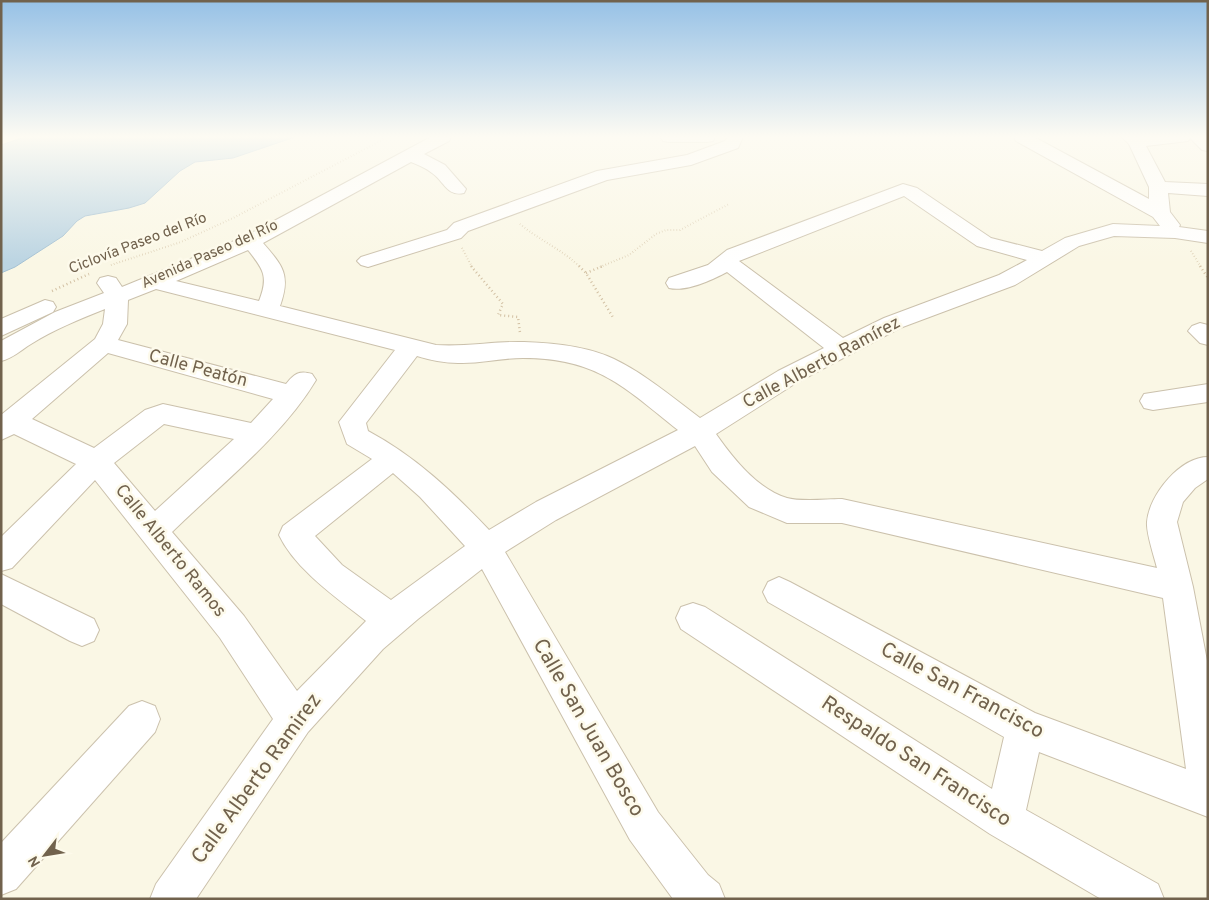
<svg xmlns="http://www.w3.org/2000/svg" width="1209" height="900" font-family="Overpass,sans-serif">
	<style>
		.water { fill: #bbd4e2; stroke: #a3c0d3 }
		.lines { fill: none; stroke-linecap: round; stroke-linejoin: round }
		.minor-casing { stroke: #cbc1ac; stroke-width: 2 }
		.path-far1 { stroke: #d2c0a3; stroke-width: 2; stroke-dasharray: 0.5 2.5; stroke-linecap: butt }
		.path { stroke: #d2c0a3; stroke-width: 2.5; stroke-dasharray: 1 3; stroke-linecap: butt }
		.minor { fill: #fff; fill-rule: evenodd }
		.labels { text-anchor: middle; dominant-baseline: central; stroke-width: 5; stroke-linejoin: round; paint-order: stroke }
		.far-street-label { font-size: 15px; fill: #71624d; stroke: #fdfaeb }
		.street-label { font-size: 18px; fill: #71624d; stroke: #fdfaeb }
		.near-street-label { font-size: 21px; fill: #71624d; stroke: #fdfaeb }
	</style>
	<rect width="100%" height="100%" fill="#faf7e5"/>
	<polygon class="water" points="25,137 295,137 233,158 195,162 180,171 145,203 129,208 85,216 77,221 63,236 15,267 1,273 1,145"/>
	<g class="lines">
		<defs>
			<g id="minor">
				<path d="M431,137H451L449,141L424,154L445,165L466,189L464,193C447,197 444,181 432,173C426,168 418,165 411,162L263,243C283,266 291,275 280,306L436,345C466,347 495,341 524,342C554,343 587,346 614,359C645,374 672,397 700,418L778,371L824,348L727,272C712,280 686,292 669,288L666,283L669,278L708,265L727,250L903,184L917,188L991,238L1042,251L1065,238L1113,224L1160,226L1153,217L1016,141L1014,137H1034L1149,199V187L1129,144L1122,137H1208V151L1202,150L1190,138L1188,141L1146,146L1165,182L1208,184V196L1168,193L1170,212L1180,225L1179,227L1208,231V243L1175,238L1114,236L1079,246L1015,285L900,328L796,383L716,434C733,458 757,489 787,498C801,502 827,499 842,499L1157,568C1154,556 1146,533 1147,522C1149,495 1180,457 1208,457V479L1195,488L1183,502L1177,522L1193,587L1208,666V817L1039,752L1026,810L1158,884L1164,899H1101L990,834L681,629L676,618L681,607L693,603L705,607L992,789L1004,737L768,602L763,592L768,582L779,577L790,582L1035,713L1186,769L1163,598L842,523H787L749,507L712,472L695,446L556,520L505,552L658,812L708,875L719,884L725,899H673L630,840L482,569L418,619L383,649L308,732L196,899H150L156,884L273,719L220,638L95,480L12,568L1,571V537L76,464L14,434L1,440V415L95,339L103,324L105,309C80,319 55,329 31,344C21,350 13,358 1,361V341L55,312L104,293L97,283L100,278L108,276L116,278L122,287L244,237ZM904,196L977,246L1027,260L999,275L884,318L843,338L739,261ZM248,250C263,269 269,276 259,301L176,281ZM156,289L395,350L339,422L347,444L372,459L283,526L279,535C295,569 337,598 366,621L297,691L244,616L172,532C220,485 282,437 316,380L312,374C299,370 294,374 286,384L118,340L127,324L128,300ZM108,353L273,399L251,423L163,404L145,410L94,448L32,419ZM417,356C430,360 444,363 458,363C480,364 501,358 523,358C597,358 624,387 678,430L536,502L489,530C452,491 416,457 368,431L366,423ZM164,424L234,439L155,511L114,463ZM393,473L420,497L465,546L391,600L342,565L315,536Z"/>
				<polygon points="661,137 715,137 713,141 707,142 669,142 663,141"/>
				<polygon points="727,137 743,137 738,148 691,165 607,180 468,231 461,238 368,267 361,265 357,261 361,257 447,230 454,223 597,171 687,155 725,141"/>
				<polygon points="45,300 53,302 56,307 53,312 1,336 1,319"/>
				<polygon points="1200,323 1208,325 1208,345 1200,343 1188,331 1192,326"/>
				<polygon points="1208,384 1208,402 1153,410 1144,408 1140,401 1144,394"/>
				<polygon points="1,574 94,619 99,630 94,641 82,646 70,641 1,604"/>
				<polygon points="142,701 155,706 160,719 155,732 16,889 1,895 1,843 129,706"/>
			</g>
		</defs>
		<use href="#minor" class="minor-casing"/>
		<g class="path-far1">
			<path d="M520,224C539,240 563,250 580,267"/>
			<polyline points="462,248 472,267"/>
			<polyline points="1191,251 1201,267"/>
			<polyline points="111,265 181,242 235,217 388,137"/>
			<polyline points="600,267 629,255 656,234 666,230 680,230 729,204"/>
		</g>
		<g class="path">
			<polyline points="471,266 503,304 498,315 518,317 520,333"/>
			<polyline points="579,266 586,273 614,319"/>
			<polyline points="1200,266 1208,278"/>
			<polyline points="586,273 603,266"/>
			<polyline points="52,291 89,274"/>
		</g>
		<use href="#minor" class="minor"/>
	</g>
	<linearGradient id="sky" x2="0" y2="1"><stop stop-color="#96c1e6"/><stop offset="0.52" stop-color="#fdfbf3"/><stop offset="1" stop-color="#fdfbf3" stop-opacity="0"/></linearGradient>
	<rect width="1209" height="263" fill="url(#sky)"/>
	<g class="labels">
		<g class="far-street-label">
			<text transform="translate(138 244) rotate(-21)">Ciclovía Paseo del Río</text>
			<text transform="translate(210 255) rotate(-24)">Avenida Paseo del Río</text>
		</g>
		<g class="street-label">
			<text transform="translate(822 363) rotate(-28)">Calle Alberto Ramírez</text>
			<text transform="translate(198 369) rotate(15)">Calle Peatón</text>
			<text transform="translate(170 551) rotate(51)">Calle Alberto Ramos</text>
		</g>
		<g class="near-street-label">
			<text transform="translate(962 691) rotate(28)">Calle San Francisco</text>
			<text transform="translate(588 728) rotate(60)">Calle San Juan Bosco</text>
			<text transform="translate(916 762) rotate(33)">Respaldo San Francisco</text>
			<text transform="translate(257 779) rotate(-54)">Calle Alberto Ramirez</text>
		</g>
	</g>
	<rect width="1209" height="900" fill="none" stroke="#71624d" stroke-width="5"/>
	<g transform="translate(45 855) rotate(239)" stroke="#fdfaeb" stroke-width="4" paint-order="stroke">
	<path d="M0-4L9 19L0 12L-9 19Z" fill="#71624d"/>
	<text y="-8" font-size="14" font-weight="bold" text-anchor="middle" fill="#71624d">N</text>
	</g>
</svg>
